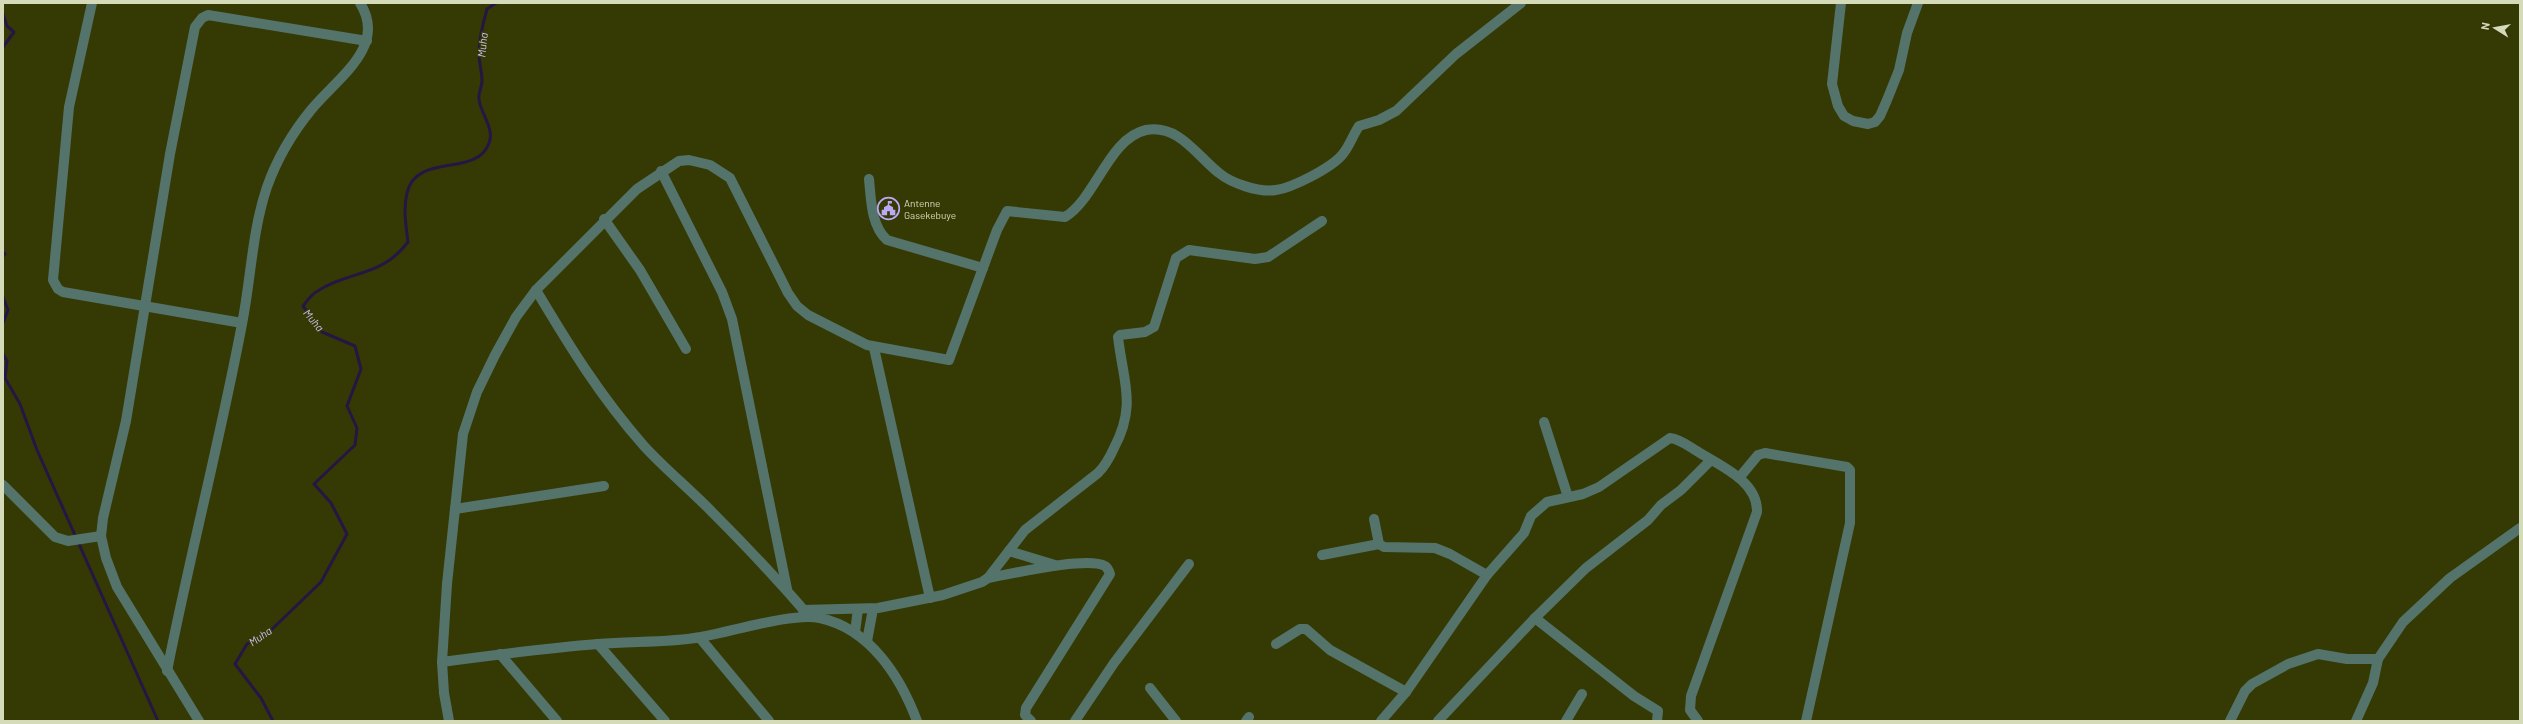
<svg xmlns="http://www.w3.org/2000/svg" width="2523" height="724" font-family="Barlow,sans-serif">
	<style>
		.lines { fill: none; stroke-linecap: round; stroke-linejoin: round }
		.stream { stroke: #251644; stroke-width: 3 }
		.minor { stroke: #54746b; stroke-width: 10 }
		.labels { text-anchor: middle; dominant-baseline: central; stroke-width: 3; stroke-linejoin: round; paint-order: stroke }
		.poi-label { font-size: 10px; fill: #d5dbb9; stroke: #353a05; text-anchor: start }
		.water-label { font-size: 11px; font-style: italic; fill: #cdc2f3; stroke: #353a05 }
	</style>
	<rect width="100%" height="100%" fill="#353a05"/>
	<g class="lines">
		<g class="stream">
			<polyline points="3,14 7,26 14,32 3,47"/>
			<polyline points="3,252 5,254 3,256"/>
			<polyline points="3,297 8,310 3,323"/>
			<polyline points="3,354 7,361 5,378 20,404 37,450 158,721"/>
			<path d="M273,721L261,698L235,664L247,644L267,634L321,582L347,534L331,503L314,484L355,445L357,428L347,406L361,369L355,346L322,332L303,306C307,301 311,295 316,292C349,270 381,278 408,242C406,226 403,209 407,193C416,152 477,178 489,143C495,128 480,113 479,99C478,93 482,87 482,81C482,72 479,63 479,54C479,39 483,23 487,9L496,3"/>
		</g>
		<g class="minor">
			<polyline points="92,3 69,107 53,280 58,289 63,292 242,323"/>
			<polyline points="1841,3 1832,84 1838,106 1844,116 1853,121 1868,124 1875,122 1880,116 1887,100 1899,70 1907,33 1918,3"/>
			<polyline points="661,171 722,292 732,319 787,589"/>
			<path d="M869,179C871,199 871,226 887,240L983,268"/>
			<polyline points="604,219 640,270 686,349"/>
			<path d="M536,290C570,347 600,396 644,446C666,470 691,490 713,513C746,546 778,580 808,615"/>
			<polyline points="874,348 930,598"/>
			<polyline points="1544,422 1568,497"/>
			<polyline points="1739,478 1758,455 1765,453 1847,467 1850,470 1850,523 1806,721"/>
			<polyline points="3,485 55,537 68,541 101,536"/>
			<polyline points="455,509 604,486"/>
			<polyline points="1374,519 1379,544 1384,547 1435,548 1450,554 1487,575"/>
			<polyline points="1009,551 1055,565"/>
			<polyline points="1322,555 1379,544"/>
			<path d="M988,578C1011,574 1087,556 1105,566C1108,568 1109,571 1110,574L1026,708L1025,715L1031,721"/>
			<path d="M803,610L878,608L943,595L982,582L988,578L1025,530L1098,473C1105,466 1110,457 1114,448C1137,405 1123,381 1118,337L1120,335L1145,332L1154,327L1176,258L1189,250L1255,259L1268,257L1322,221"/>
			<polyline points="1535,618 1634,696 1658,711 1657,721"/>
			<polyline points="855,632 858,609"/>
			<polyline points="700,638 769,721"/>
			<polyline points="867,641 873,609"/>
			<polyline points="598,644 665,721"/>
			<polyline points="1276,644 1300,629 1306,629 1330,650 1406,692"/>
			<polyline points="500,654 557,721"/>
			<path d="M442,662C494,655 546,648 598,644C632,641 668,643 701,637C731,632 793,612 820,618C870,629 900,676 917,721"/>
			<path d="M167,671C190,555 220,440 242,324C251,279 252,231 267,187C277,159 293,132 311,110C336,79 388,47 360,3"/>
			<polyline points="1150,688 1176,721"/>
			<polyline points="199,721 117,587 106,558 101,536 103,518 126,421 170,154 195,27 202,18 208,15 367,41"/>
			<path d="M449,721L444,693L442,662L447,584L463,434L477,392L495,355L516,317L536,290L637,189L679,161L689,160L710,165L730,178L788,293L797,306L808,315L867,345L949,360L997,230L1007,211L1065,217C1096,198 1109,138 1146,130C1179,124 1197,156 1219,173C1231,183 1259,193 1276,190C1292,188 1331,168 1342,155C1349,147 1353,135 1359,126L1379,120L1396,111L1456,54L1521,3"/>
			<polyline points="1075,721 1114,663 1189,564"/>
			<polyline points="1246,721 1249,717"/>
			<path d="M1381,721L1406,692L1487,575L1524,533L1531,516L1547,502L1583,494L1599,487L1670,438C1681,439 1691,448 1700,453C1723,467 1758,482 1757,512L1691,696L1690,710L1698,721"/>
			<polyline points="1438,721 1535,618 1586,568 1648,520 1661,505 1681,490 1711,460"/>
			<polyline points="1566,721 1582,694"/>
			<polyline points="2230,721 2245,691 2252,684 2288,664 2318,654 2347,659 2378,659"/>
			<polyline points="2356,721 2373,683 2378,659 2403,622 2450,578 2520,528"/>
		</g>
	</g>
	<defs>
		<symbol id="civic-ring" viewBox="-11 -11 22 22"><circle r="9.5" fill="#353a05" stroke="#bca9f5" stroke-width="1.5"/><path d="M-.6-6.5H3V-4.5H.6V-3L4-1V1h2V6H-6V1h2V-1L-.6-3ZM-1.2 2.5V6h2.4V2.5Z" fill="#bca9f5"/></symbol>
	</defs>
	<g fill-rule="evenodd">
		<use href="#civic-ring" x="876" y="196" width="25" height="25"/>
	</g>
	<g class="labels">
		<g class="poi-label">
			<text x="904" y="203">Antenne<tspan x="904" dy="12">Gasekebuye</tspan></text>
		</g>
		<g class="water-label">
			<text transform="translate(482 45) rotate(-84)">Muha</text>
			<text transform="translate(314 320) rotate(50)">Muha</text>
			<text transform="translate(260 636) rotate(-34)">Muha</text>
		</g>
	</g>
	<rect width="2523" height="724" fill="none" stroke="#d5dbb9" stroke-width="8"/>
	<g transform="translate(2495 28) rotate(281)" stroke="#353a05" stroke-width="3" paint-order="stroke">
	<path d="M0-3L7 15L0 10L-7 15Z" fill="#d5dbb9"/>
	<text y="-6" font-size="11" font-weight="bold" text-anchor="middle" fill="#d5dbb9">N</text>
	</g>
</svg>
